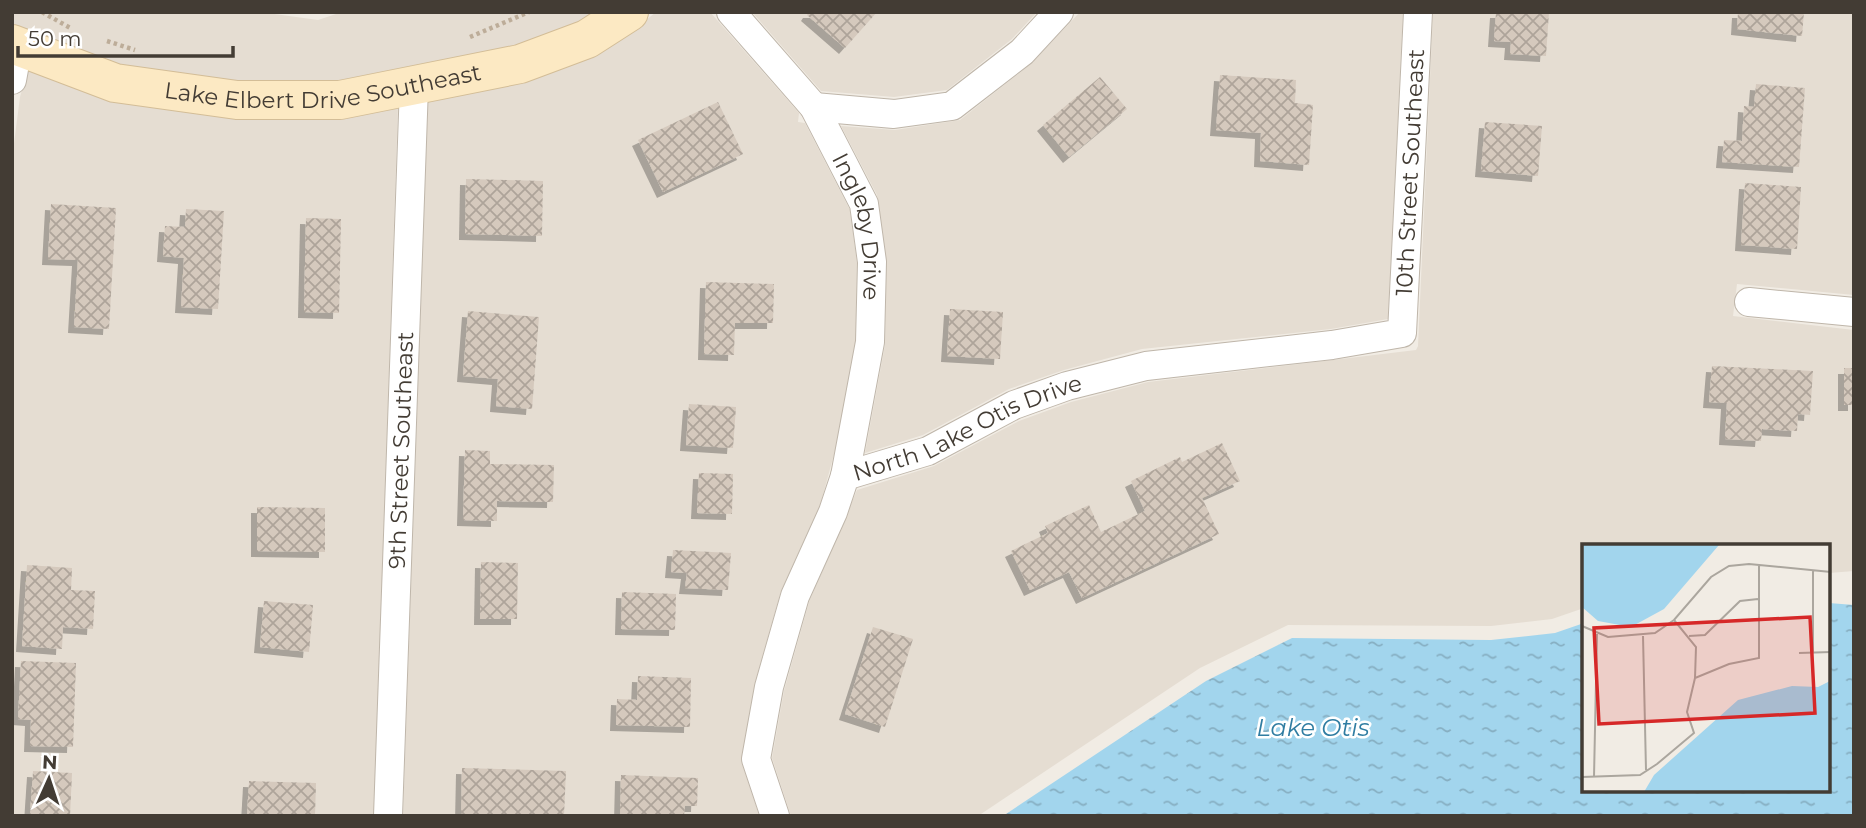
<svg xmlns="http://www.w3.org/2000/svg" width="1866" height="828" font-family="Montserrat,sans-serif">
	<style>
		.residential { fill: #e5ddd2 }
		.water { fill: url(#water-ripples) }
		.building { fill: url(#building-cross-hatch); filter: url(#shadow) }
		.lines { fill: none; stroke-linecap: round; stroke-linejoin: round }
		.minor-casing { stroke: #bfb6aa; stroke-width: 30 }
		.secondary-casing { stroke: #d3bd97; stroke-width: 40 }
		.path { stroke: #bdad99; stroke-width: 4.5; stroke-dasharray: 3.5 3.5; stroke-linecap: butt }
		.minor { stroke: #fff; stroke-width: 28 }
		.secondary { stroke: #fce9c3; stroke-width: 38 }
		.labels { text-anchor: middle; dominant-baseline: central; stroke-width: 5; stroke-linejoin: round; paint-order: stroke }
		.street-label { font-size: 23px; fill: #433c34; stroke: #fff }
		.water-label { font-size: 24px; font-style: italic; fill: #307da2; stroke: #fff }
		.inset-road { fill: none; stroke: #aba69e; stroke-width: 2 }
		.view { fill: #d62828; fill-opacity: 0.15; stroke: #d62828; stroke-width: 3.5 }
		.inset-edge { fill: none; stroke: #433c34; stroke-width: 3.5 }
	</style>
	<defs>
		<pattern id="water-ripples" width="26" height="14" patternUnits="userSpaceOnUse" patternTransform="scale(1.75)"><rect width="26" height="14" fill="#a2d5ed"/><path d="M2 4q2-2 4 0t4 0M15 11q2-2 4 0t4 0" fill="none" stroke="#86aec1"/></pattern>
		<pattern id="building-cross-hatch" width="8" height="8" patternUnits="userSpaceOnUse" patternTransform="scale(1.75)"><rect width="8" height="8" fill="#d5c9bd"/><path d="M0 0l8 8M0 8l8-8" fill="none" stroke="#aea49a"/></pattern>
		<filter id="shadow"><feDropShadow dx="-6" dy="6" stdDeviation="0" flood-color="#0004"/></filter>
	</defs>
	<rect width="100%" height="100%" fill="#f1ece4"/>
	<g class="residential">
		<polygon points="12,12 260,12 318,20 342,12 599,12 581,24 516,48 338,83 238,83 118,67 12,26"/>
		<polygon points="656,12 710,12 799,113 798,122 805,123 850,210 857,263 856,340 840,432 820,506 781,591 755,683 742,756 759,816 403,816 428,100 645,21"/>
		<polygon points="752,12 1037,12 1012,39 947,90 894,97 821,91"/>
		<polygon points="1080,12 1403,12 1388,319 1331,329 1142,349 1064,370 1009,389 923,435 865,453 885,345 886,260 877,195 841,126 895,130 960,120 1032,63"/>
		<polygon points="1433,12 1854,12 1854,295 1737,284 1733,316 1854,330 1854,571 1829,573 1829,546 1584,546 1584,608 1552,619 1491,626 1288,625 1200,668 978,816 791,816 772,758 784,691 809,602 857,490 934,466 1019,421 1071,402 1148,382 1416,350 1418,346"/>
		<polygon points="28,68 398,106 374,816 12,816 12,159 20,97"/>
	</g>
	<polygon class="water" points="1829,603 1854,605 1854,816 1003,816 1206,681 1292,638 1491,640 1555,633 1584,623 1584,791 1829,791"/>
	<g class="building">
		<polygon points="809,12 877,12 845,48 807,15"/>
		<polygon points="1496,12 1549,12 1546,56 1510,54 1511,42 1494,41"/>
		<polygon points="1738,12 1804,12 1802,36 1737,29"/>
		<polygon points="1220,75 1296,80 1295,103 1313,105 1309,165 1260,161 1261,133 1216,130"/>
		<polygon points="1100,77 1127,109 1069,157 1043,125"/>
		<polygon points="1756,84 1805,88 1799,167 1722,162 1724,140 1742,141 1744,106 1754,107"/>
		<polygon points="718,102 743,154 663,192 638,140"/>
		<polygon points="1485,122 1542,126 1538,176 1481,171"/>
		<polygon points="466,179 543,181 542,236 465,234"/>
		<polygon points="1745,183 1801,187 1797,249 1741,245"/>
		<polygon points="51,204 116,208 109,329 74,327 78,260 48,259"/>
		<polygon points="186,209 224,211 218,309 181,307 184,258 163,256 165,226 185,227"/>
		<polygon points="306,218 341,219 339,313 304,312"/>
		<polygon points="706,282 774,284 773,323 735,323 734,355 704,354"/>
		<polygon points="950,309 1003,312 1000,359 947,356"/>
		<polygon points="468,311 539,317 532,409 496,406 498,379 463,376"/>
		<polygon points="1712,366 1813,371 1810,415 1798,414 1797,431 1762,429 1761,441 1725,439 1727,403 1709,402"/>
		<rect x="1844" y="368" width="10" height="37"/>
		<polygon points="689,404 736,407 733,448 686,445"/>
		<polygon points="1222,443 1240,481 1202,498 1219,534 1082,598 1069,572 1030,590 1011,551 1048,533 1045,526 1089,505 1101,532 1145,511 1131,481 1180,457 1182,462"/>
		<polygon points="465,450 490,451 490,464 554,465 553,502 497,501 497,521 463,520"/>
		<polygon points="699,473 733,474 732,514 697,513"/>
		<polygon points="257,507 325,508 325,552 257,551"/>
		<polygon points="673,550 731,553 728,590 685,588 687,573 671,572"/>
		<polygon points="481,562 518,563 517,619 480,619"/>
		<polygon points="27,565 72,568 71,590 95,591 93,629 63,627 62,649 22,646"/>
		<polygon points="622,592 676,594 675,630 621,629"/>
		<polygon points="264,601 313,605 309,652 260,647"/>
		<polygon points="873,627 913,639 885,727 845,714"/>
		<polygon points="21,661 76,663 73,747 30,746 31,720 18,719"/>
		<polygon points="638,676 691,678 690,727 616,725 617,699 637,700"/>
		<polygon points="462,768 566,771 564,816 461,816"/>
		<polygon points="33,771 72,773 70,816 30,816"/>
		<polygon points="621,775 698,778 697,806 685,806 684,816 620,816"/>
		<polygon points="249,781 316,783 315,816 247,816"/>
	</g>
	<g class="lines">
		<defs>
			<g id="minor">
				<path id="s1" d="M731,12L814,107L864,204L872,262L870,342L845,476"/>
				<polyline points="12,80 18,47"/>
				<polyline points="814,107 894,114 952,106 1022,52 1059,12"/>
				<polyline points="1749,302 1854,312"/>
				<path id="s2" d="M388,816L414,86"/>
				<path id="s3" d="M775,816L756,759L769,687L795,596L833,512L845,476L928,451L1014,405L1067,386L1146,366L1332,345L1402,333L1418,12"/>
			</g>
			<g id="secondary">
				<path id="s4" d="M12,44L115,83L237,100H340L520,64L587,39L629,12"/>
			</g>
		</defs>
		<use href="#minor" class="minor-casing"/>
		<use href="#secondary" class="secondary-casing"/>
		<g class="path">
			<polyline points="42,12 72,29"/>
			<polyline points="470,37 529,12"/>
			<polyline points="107,41 135,50"/>
		</g>
		<use href="#minor" class="minor"/>
		<use href="#secondary" class="secondary"/>
	</g>
	<g class="labels">
		<g class="street-label">
			<text stroke="none"><textPath href="#s4" startOffset="320">Lake Elbert Drive Southeast</textPath></text>
			<text stroke="none"><textPath href="#s3" startOffset="1099">10th Street Southeast</textPath></text>
			<text stroke="none"><textPath href="#s1" startOffset="256">Ingleby Drive</textPath></text>
			<text stroke="none"><textPath href="#s3" startOffset="490">North Lake Otis Drive</textPath></text>
			<text stroke="none"><textPath href="#s2" startOffset="366">9th Street Southeast</textPath></text>
		</g>
		<g class="water-label">
			<text x="1313" y="727">Lake Otis</text>
		</g>
	</g>
	<g transform="translate(1582 544)">
		<rect width="248" height="248" fill="#f1ece4"/>
		<path d="M0,1H137L82,65L49,83L16,77L0,63ZM248,137V248H62L72,231L156,156L210,142L236,143Z" fill="#a2d5ed"/>
		<path class="inset-road" d="M92,76L114,103L113,134M0,82L26,93L73,89L92,76L129,33L147,22L167,20L249,28M61,92L64,226M107,92L123,91L158,57L176,55M217,109L249,108M231,109V26M0,233L58,231L75,220L112,189L105,168L113,134L147,120L177,114V21M12,233L15,90"/>
		<path class="view" d="M228,73L233,169L17,180L12,84Z"/>
		<rect width="248" height="248" class="inset-edge"/>
	</g>
	<rect width="1866" height="828" fill="none" stroke="#433c34" stroke-width="28"/>
	<g transform="translate(49 779) rotate(3)" stroke="#ffffff" stroke-width="5" paint-order="stroke">
	<path d="M0-5L12 26L0 18L-12 26Z" fill="#433c34"/>
	<text y="-10" font-size="19" font-weight="bold" text-anchor="middle" fill="#433c34">N</text>
	</g>
	<path d="M18 46v10h215v-10" fill="none" stroke="#433c34" stroke-width="3.5"/>
	<text x="28" y="46" font-size="21" fill="#433c34" stroke="#ffffff" stroke-width="5" paint-order="stroke">50 m</text>
</svg>
